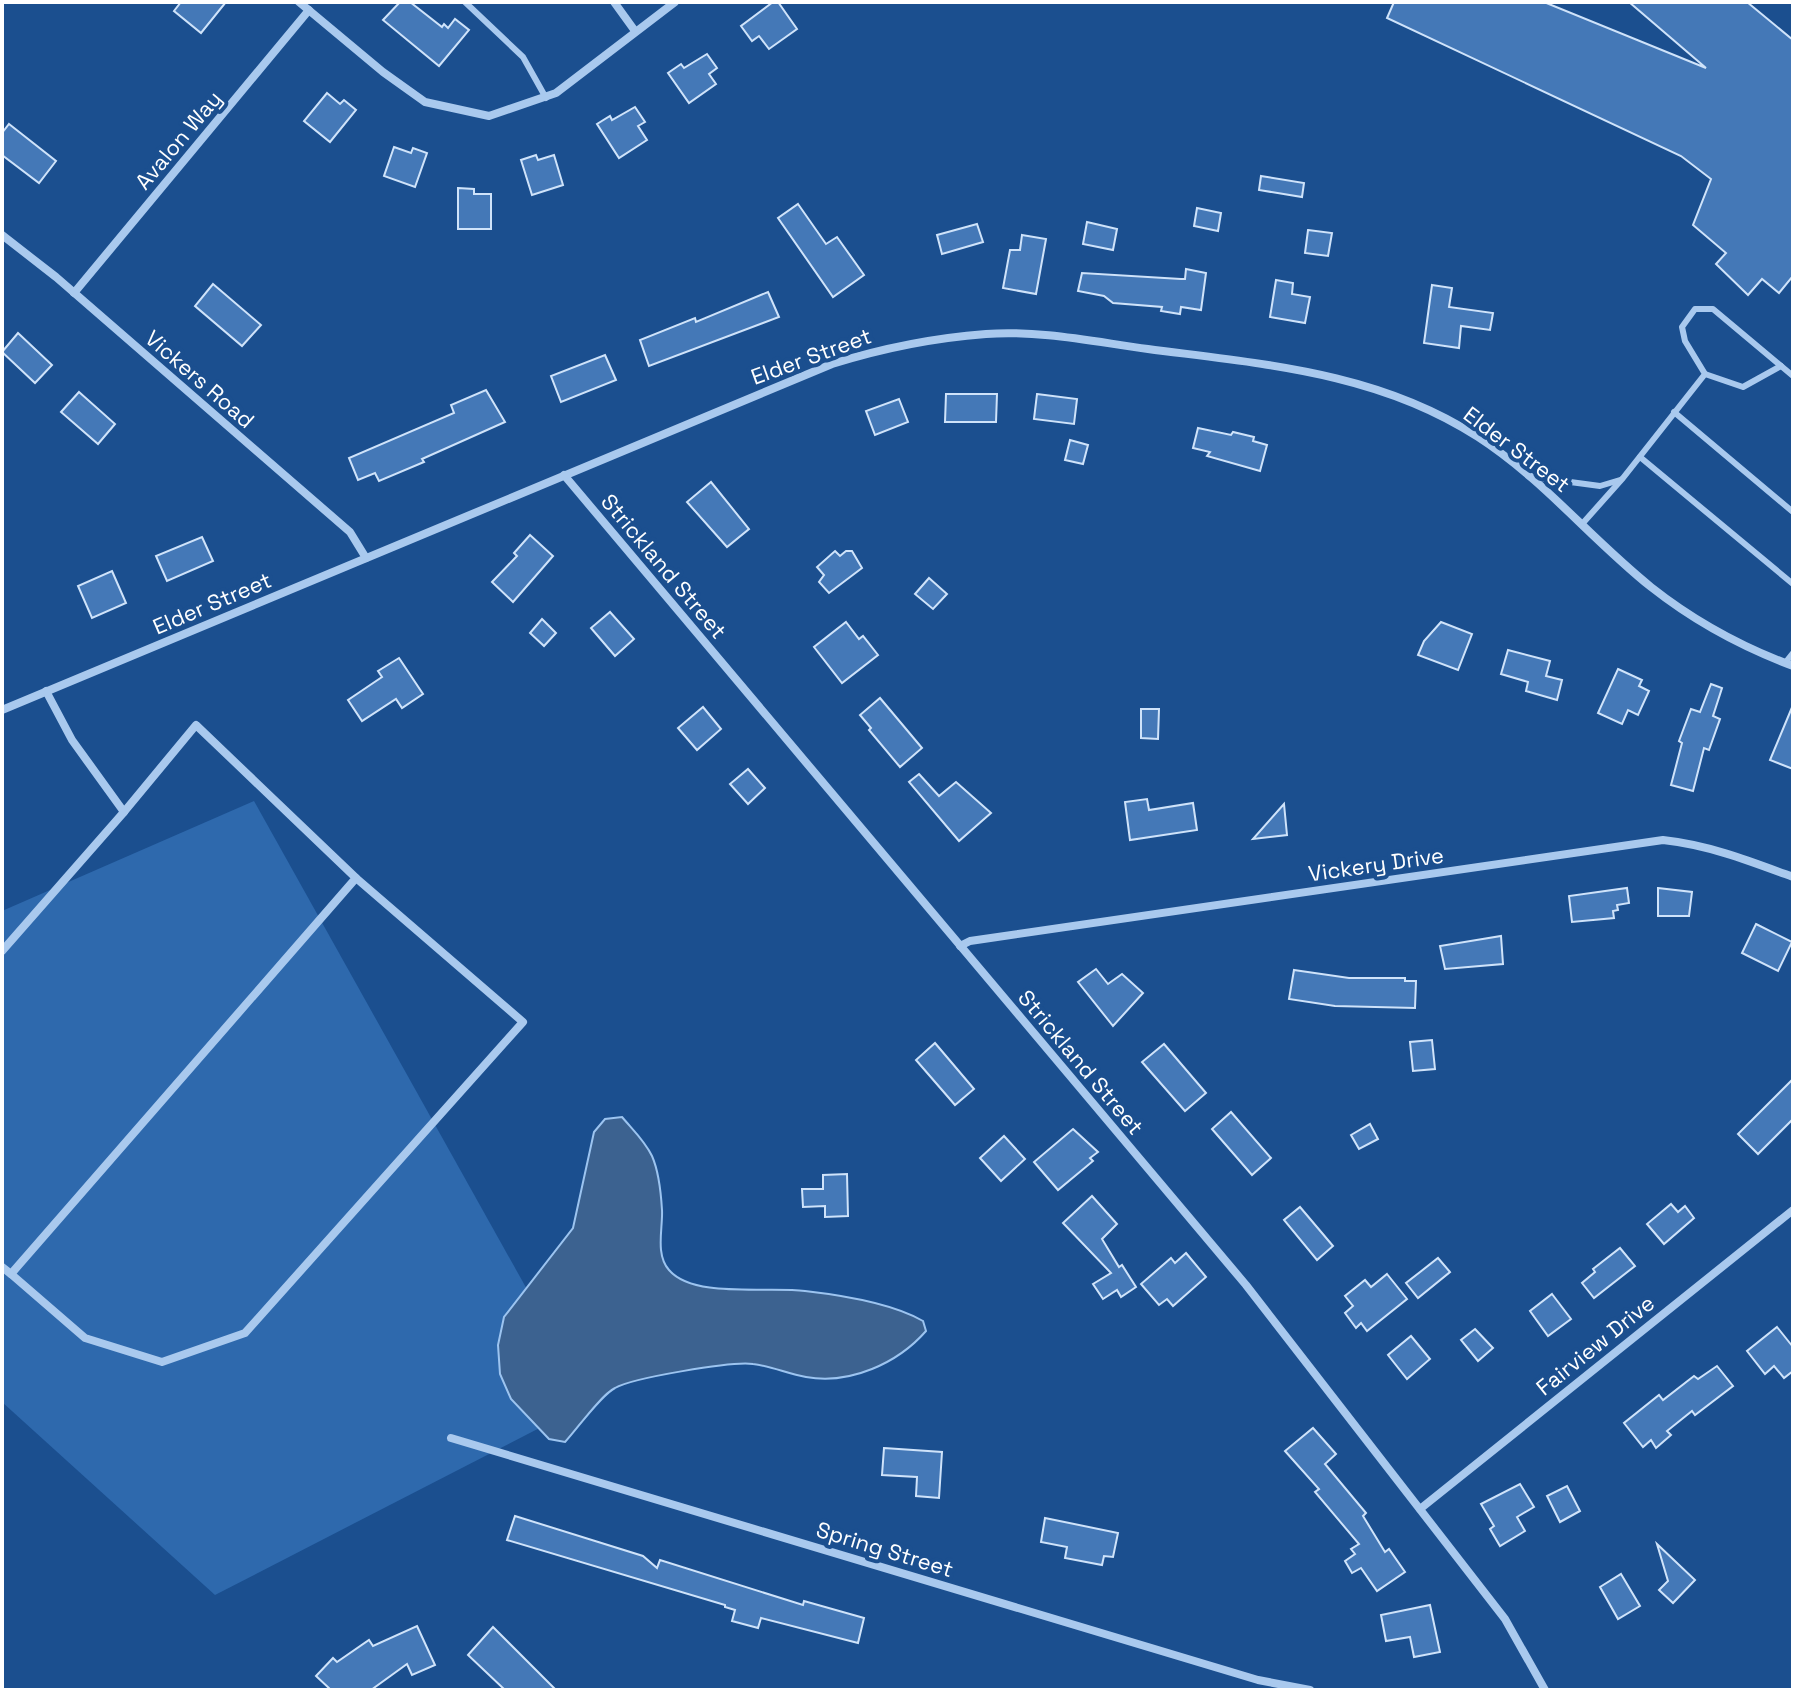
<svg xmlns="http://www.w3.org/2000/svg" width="1795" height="1692" font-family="'Space Grotesk',sans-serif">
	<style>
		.green { fill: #2e69ad }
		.water { fill: #3c6290; stroke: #9cc4f0; stroke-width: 2 }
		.building { fill: #4478b7; stroke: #cfe3fa; stroke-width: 2 }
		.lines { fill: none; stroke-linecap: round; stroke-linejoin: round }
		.service { stroke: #a9c9ee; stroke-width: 6 }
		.minor { stroke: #a9c9ee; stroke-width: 8 }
		.labels { text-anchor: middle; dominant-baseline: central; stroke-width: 8; stroke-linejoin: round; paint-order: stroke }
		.street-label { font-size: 22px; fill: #fff; stroke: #1b4f8f }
	</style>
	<rect width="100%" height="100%" fill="#1b4f8f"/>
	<polygon class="green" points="254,801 590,1402 215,1595 2,1402 2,911"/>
	<path class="water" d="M622,1117C633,1130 645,1141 652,1156C659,1172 661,1193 662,1210C663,1228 655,1254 669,1270C694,1299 768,1286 805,1291C840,1295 892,1303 923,1321L926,1331C898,1363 850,1385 806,1377C788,1374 771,1366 753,1364C732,1361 632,1378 615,1388C601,1395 577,1429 565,1442L549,1439L511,1399L500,1374L498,1345L504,1317L573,1228L594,1132L605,1119Z"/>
	<g class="building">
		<polygon points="181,2 226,2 201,33 174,11"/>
		<polygon points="400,2 410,2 442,27 444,24 448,28 455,19 469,30 439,66 383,20"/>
		<polygon points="773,2 778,2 797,29 769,49 759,36 752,41 741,26"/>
		<polygon points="1394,2 1544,2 1706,68 1629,2 1747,2 1793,40 1793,276 1779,293 1762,279 1748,295 1716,264 1726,253 1693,225 1711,179 1681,156 1387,18"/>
		<polygon points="707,54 717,68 709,74 716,84 689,103 668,73 681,64 684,68"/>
		<polygon points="327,93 340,104 344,100 356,110 330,142 304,121"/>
		<polygon points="635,107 645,122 638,126 647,140 619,158 597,124 610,116 612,120"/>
		<polygon points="9,124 56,161 39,183 2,155 2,133"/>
		<polygon points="394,147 411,153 413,148 427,153 415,187 384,176"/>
		<polygon points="536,155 538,160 554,155 563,185 532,195 521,160"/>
		<polygon points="1261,176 1304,183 1302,197 1259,190"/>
		<polygon points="458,188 474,189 474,194 491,194 491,229 458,229"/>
		<polygon points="798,204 826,244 837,237 864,275 833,297 778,218"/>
		<polygon points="1197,208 1221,213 1218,231 1194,226"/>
		<polygon points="1087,222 1117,229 1113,250 1083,244"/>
		<polygon points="977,224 983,242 942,254 937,235"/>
		<polygon points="1308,230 1332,233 1328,256 1305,253"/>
		<polygon points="1022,235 1046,239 1036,294 1003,288 1010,250 1020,250"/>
		<polygon points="1186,269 1206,273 1201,310 1181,307 1180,314 1161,311 1162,307 1113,303 1104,296 1078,291 1082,273 1181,279 1185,279"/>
		<polygon points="1276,280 1293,283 1292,294 1310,297 1305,323 1270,317"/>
		<polygon points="213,284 261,325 242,346 195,306"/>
		<polygon points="1432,285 1452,288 1449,307 1493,313 1490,330 1461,326 1459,348 1424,343"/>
		<polygon points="768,292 779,317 649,366 640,340 695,318 696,322"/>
		<polygon points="18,333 52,365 35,383 2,352"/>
		<polygon points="605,355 616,380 561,402 551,376"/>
		<polygon points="486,390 505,422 422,459 424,462 379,481 375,473 358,480 349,458 454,413 451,405"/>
		<polygon points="79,392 115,424 98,444 61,412"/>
		<polygon points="946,394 997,394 996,422 945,422"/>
		<polygon points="1037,394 1077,399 1074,424 1034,419"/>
		<polygon points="899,399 908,422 875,435 866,411"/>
		<polygon points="1198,428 1231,435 1233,432 1254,437 1253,441 1267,445 1260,471 1207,456 1210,452 1193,448"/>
		<polygon points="1070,440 1088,445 1083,464 1065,460"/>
		<polygon points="711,482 749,529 727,547 687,502"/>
		<polygon points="530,535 553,556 513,602 492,582 517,556 514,553"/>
		<polygon points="202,537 213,561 167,581 156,556"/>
		<polygon points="835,551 840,556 846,551 852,551 862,568 829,593 819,582 824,575 817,567"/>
		<polygon points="112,571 126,603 92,618 78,586"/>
		<polygon points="929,578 947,594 933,609 915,594"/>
		<polygon points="610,612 634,639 615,656 591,628"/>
		<polygon points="542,619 556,633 544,646 530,633"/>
		<polygon points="846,622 859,639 863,636 878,655 842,683 814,647"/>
		<polygon points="1441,622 1472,634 1458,670 1418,655 1424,641"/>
		<polygon points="1508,650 1550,661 1546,676 1562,680 1557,700 1526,691 1528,682 1501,674"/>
		<polygon points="399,658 423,694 402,708 396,699 362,721 348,700 382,677 378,671"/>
		<polygon points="1618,669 1642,680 1639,686 1649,691 1638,715 1628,710 1622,724 1598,713"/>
		<polygon points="1711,684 1722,688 1713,716 1720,719 1709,750 1704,748 1693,791 1671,785 1682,743 1679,741 1691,709 1700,712"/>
		<polygon points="880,698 922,748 900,767 869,730 871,728 860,715"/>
		<polygon points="1793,705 1793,769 1770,760"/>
		<polygon points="703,707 721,729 697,750 678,728"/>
		<polygon points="1141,709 1159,709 1158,739 1141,738"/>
		<polygon points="748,769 765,788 748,804 730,784"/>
		<polygon points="919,774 939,796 956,782 991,813 959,841 909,782"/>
		<polygon points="1147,799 1149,810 1193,803 1197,830 1130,840 1125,802"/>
		<polygon points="1284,804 1287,835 1253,839"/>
		<polygon points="1627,888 1629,903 1617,905 1618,910 1613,911 1614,918 1572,922 1569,896"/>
		<polygon points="1658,888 1692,892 1689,916 1658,916"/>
		<polygon points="1756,924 1792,942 1778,971 1742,953"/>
		<polygon points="1501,936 1503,964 1445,969 1440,946"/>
		<polygon points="1096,969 1108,984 1122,974 1143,993 1113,1026 1078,982"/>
		<polygon points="1294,970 1349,978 1405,978 1405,981 1416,981 1415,1008 1335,1006 1289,999"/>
		<polygon points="1432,1040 1435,1069 1413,1071 1410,1042"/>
		<polygon points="935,1043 974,1089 955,1105 916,1060"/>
		<polygon points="1164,1044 1206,1093 1185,1111 1142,1062"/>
		<polygon points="1793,1079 1793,1119 1758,1154 1738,1134"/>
		<polygon points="1231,1112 1271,1158 1252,1175 1212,1129"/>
		<polygon points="1370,1124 1378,1139 1359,1149 1351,1135"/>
		<polygon points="1073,1129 1098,1152 1090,1158 1093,1161 1058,1190 1034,1162"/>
		<polygon points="1004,1136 1025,1159 1001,1181 980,1158"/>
		<polygon points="847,1174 848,1216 825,1217 825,1206 803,1207 802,1189 823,1189 823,1175"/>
		<polygon points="1092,1196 1117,1224 1102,1239 1119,1267 1122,1265 1136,1287 1121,1297 1117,1290 1103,1299 1093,1284 1111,1273 1063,1223"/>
		<polygon points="1671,1204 1678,1212 1685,1206 1694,1218 1664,1244 1647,1224"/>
		<polygon points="1300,1207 1333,1246 1317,1260 1284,1220"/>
		<polygon points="1620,1248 1635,1266 1594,1298 1582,1283 1595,1272 1593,1269"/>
		<polygon points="1186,1253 1206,1277 1173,1306 1167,1299 1159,1305 1141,1284 1171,1258 1175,1263"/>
		<polygon points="1438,1258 1450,1272 1418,1298 1406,1283"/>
		<polygon points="1387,1274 1407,1299 1367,1331 1361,1323 1356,1328 1345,1313 1353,1306 1345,1296 1365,1280 1371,1287"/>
		<polygon points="1552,1294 1571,1319 1548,1336 1530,1311"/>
		<polygon points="1777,1327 1793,1347 1793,1371 1784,1378 1774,1366 1765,1374 1747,1351"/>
		<polygon points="1475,1329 1493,1348 1478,1361 1461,1340"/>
		<polygon points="1411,1336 1430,1359 1407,1379 1388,1355"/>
		<polygon points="1717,1366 1733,1386 1695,1415 1692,1411 1667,1431 1671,1435 1656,1448 1651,1440 1643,1447 1624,1423 1659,1395 1663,1400 1694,1376 1698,1379"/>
		<polygon points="1313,1428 1336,1454 1325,1464 1366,1513 1363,1516 1385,1552 1389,1549 1405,1572 1377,1591 1361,1568 1352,1573 1345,1561 1355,1554 1351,1549 1359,1544 1315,1492 1319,1489 1285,1451"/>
		<polygon points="884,1448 942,1452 939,1498 916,1496 917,1477 882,1475"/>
		<polygon points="1520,1484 1534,1507 1517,1517 1525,1531 1500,1546 1490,1529 1494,1526 1481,1504"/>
		<polygon points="1567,1486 1580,1511 1560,1522 1547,1496"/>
		<polygon points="515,1516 643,1556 657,1568 660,1560 803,1605 804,1601 864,1618 858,1643 761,1618 758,1628 732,1621 735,1610 725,1607 725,1605 507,1540"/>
		<polygon points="1045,1518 1118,1533 1113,1557 1104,1556 1102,1565 1065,1558 1067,1547 1041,1542"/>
		<polygon points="1657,1544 1695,1580 1673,1603 1659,1590 1668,1581"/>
		<polygon points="1621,1574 1640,1606 1618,1619 1600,1587"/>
		<polygon points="1430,1605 1440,1652 1414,1657 1410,1637 1386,1641 1381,1615"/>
		<polygon points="417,1626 435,1665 412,1675 407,1664 371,1690 331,1690 316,1676 333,1658 337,1662 369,1640 373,1646"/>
		<polygon points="493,1627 556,1690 505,1690 468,1655"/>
	</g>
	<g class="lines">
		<g class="service">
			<polyline points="465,2 523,57 546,98"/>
			<polyline points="1705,374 1743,387 1781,366"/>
			<polyline points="1674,412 1793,512"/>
			<polyline points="1640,457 1793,584"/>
			<polyline points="1533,477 1600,486 1620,480"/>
			<polyline points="1583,523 1623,478 1705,374 1685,341 1682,327 1695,309 1713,309 1793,376"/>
			<polyline points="1785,663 1793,653"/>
		</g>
		<g class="minor">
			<polyline points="299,2 383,72 425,102 489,116 556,93 675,2"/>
			<polyline points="614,2 635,31"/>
			<polyline points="2,235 56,277 350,532 366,558"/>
			<polyline points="74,293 309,10"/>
			<polyline points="564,475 1246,1285 1505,1619 1545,1690"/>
			<polyline points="46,691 72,740 124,812"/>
			<path d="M2,710L832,364C883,348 933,338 986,334C1040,330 1095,342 1148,349C1263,364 1378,372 1478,437C1543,479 1591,539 1651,587C1694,621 1742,647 1793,666"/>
			<path d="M960,946L970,941L1663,840C1709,845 1750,861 1793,877"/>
			<polyline points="2,951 124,812 196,725 356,878 11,1274 2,1267"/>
			<polyline points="11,1274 85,1338 162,1362 245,1333 523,1022 356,878"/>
			<polyline points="451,1438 1258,1680 1310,1690"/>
			<polyline points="1420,1509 1793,1210"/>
		</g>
	</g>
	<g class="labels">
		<g class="street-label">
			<text transform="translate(178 140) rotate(-50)">Avalon Way</text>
			<text transform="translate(811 356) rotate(-20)">Elder Street</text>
			<text transform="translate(200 379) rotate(41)">Vickers Road</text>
			<text transform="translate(1517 449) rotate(37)">Elder Street</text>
			<text transform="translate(664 566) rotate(50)">Strickland Street</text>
			<text transform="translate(212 603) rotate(-23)">Elder Street</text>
			<text transform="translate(1376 864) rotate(-8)">Vickery Drive</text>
			<text transform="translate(1081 1062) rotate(50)">Strickland Street</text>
			<text transform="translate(1595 1345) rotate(-39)">Fairview Drive</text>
			<text transform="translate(885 1549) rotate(17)">Spring Street</text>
		</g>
	</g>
	<rect width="1795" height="1692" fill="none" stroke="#ffffff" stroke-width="8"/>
</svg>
